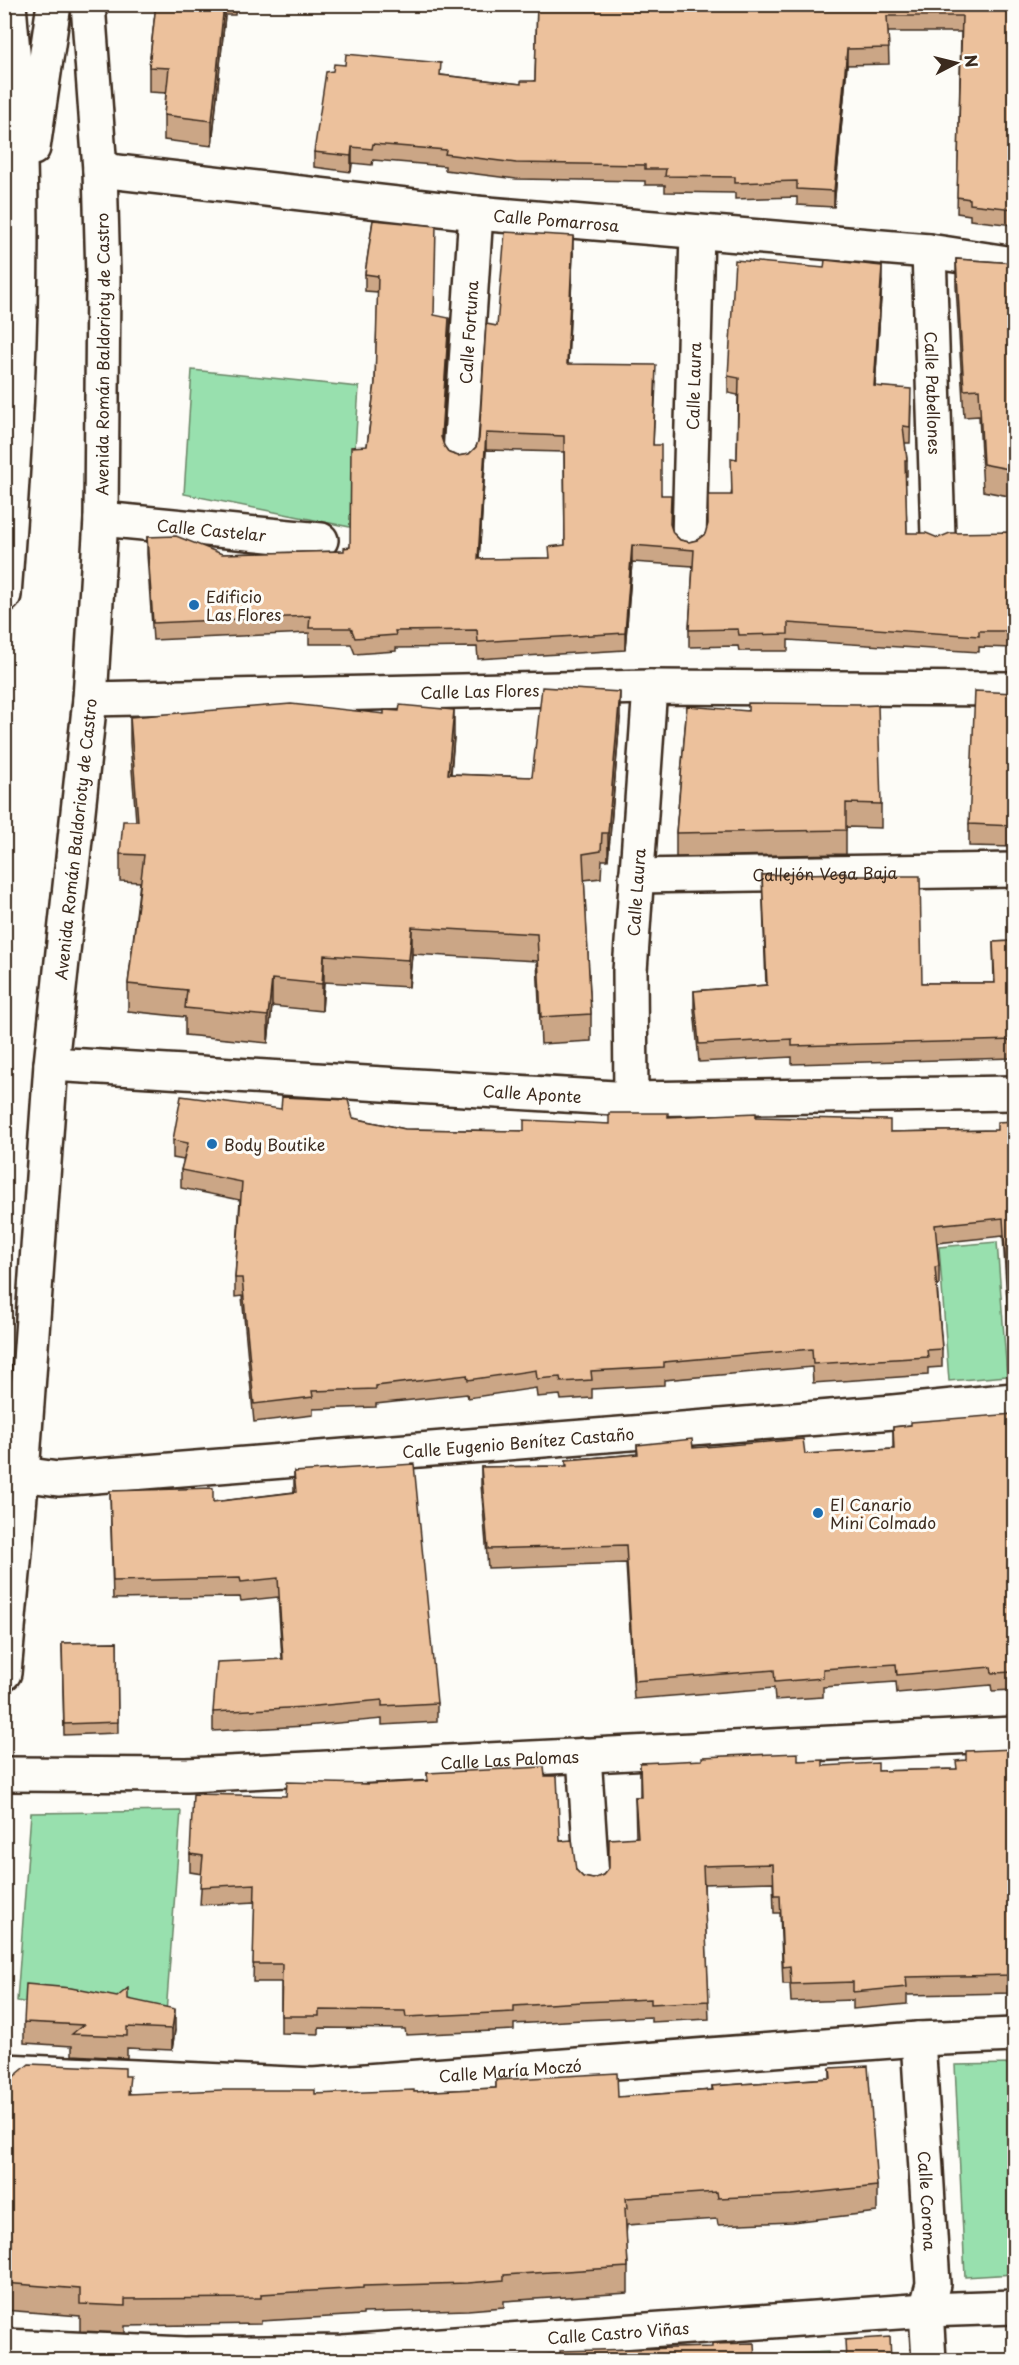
<svg xmlns="http://www.w3.org/2000/svg" width="1019" height="2365" font-family="'Playpen Sans',sans-serif">
	<style>
		.green { fill: #98e0ae; stroke: #6a8566; stroke-width: 1.5 }
		.lines { fill: none; stroke-linecap: round; stroke-linejoin: round }
		.minor-casing { stroke: #3b2a1e; stroke-width: 38 }
		.motorway-casing { stroke: #3b2a1e; stroke-width: 38 }
		.minor { stroke: #fdfcf7; stroke-width: 33 }
		.motorway { stroke: #fdfcf7; stroke-width: 33 }
		.wall { fill: #cba686; stroke: #3b2a1e; stroke-width: 1.5; fill-rule: evenodd }
		.shaded-wall { fill: #a5876d; stroke: #3b2a1e; stroke-width: 1.5 }
		.building { fill: #ecc19c; stroke: #3b2a1e; stroke-width: 1.5; fill-rule: evenodd }
		.poi-dot { fill: #1f6fb2; stroke: #fdfcf7; stroke-width: 2 }
		.labels { text-anchor: middle; dominant-baseline: central; stroke-width: 6; stroke-linejoin: round; paint-order: stroke }
		.street-label { font-size: 16px; fill: #3b2a1e; stroke: #fdfcf7 }
		.poi-label { font-size: 16px; fill: #3b2a1e; stroke: #fdfcf7; text-anchor: start }
	</style>
	<rect width="100%" height="100%" fill="#fdfcf7"/>
	<filter id="ink" filterUnits="userSpaceOnUse"><feTurbulence type="fractalNoise" baseFrequency=".0167" numOctaves="2"/><feDisplacementMap in="SourceGraphic" scale="12" xChannelSelector="R" yChannelSelector="G"/><feConvolveMatrix kernelMatrix="1 2 1 2 8 2 1 2 1" color-interpolation-filters="sRGB"/></filter>
	<g filter="url(#ink)">
		<g class="green">
			<polygon points="192,370 359,387 350,527 184,494"/>
			<polygon points="997,1242 1007,1376 949,1381 939,1247"/>
			<polygon points="181,1811 165,2027 17,2001 31,1813"/>
			<polygon points="1014,2064 1014,2274 965,2277 955,2065"/>
			<polygon points="828,2352 828,2360 773,2360 773,2355"/>
		</g>
		<g class="lines">
			<defs>
				<g id="minor">
					<path id="s1" d="M100,170L476,213L929,251L1014,264"/>
					<path id="s2" d="M929,251L938,536"/>
					<path id="s3" d="M460,454L476,213"/>
					<path id="s4" d="M101,519L321,540"/>
					<path id="s5" d="M689,540L697,232"/>
					<path id="s6" d="M90,699L650,687L1014,689"/>
					<path id="s7" d="M636,876L1014,870"/>
					<path id="s8" d="M51,1064L631,1099L1014,1093"/>
					<path id="s9" d="M631,1099L630,971L650,687"/>
					<path id="s10" d="M22,1474L58,1479L893,1412L1014,1400"/>
					<path id="s11" d="M4,1673L22,1474L51,1064L90,699L101,519L103,277L100,170L88,4"/>
					<polyline points="584,1755 592,1878"/>
					<path id="s12" d="M4,1774L187,1775L1014,1734"/>
					<path id="s13" d="M918,2039L933,2284L926,2310L929,2360"/>
					<path id="s14" d="M4,2071L313,2085L918,2039L1014,2035"/>
					<path id="s15" d="M4,2346L185,2354L343,2352L926,2310L1014,2307"/>
				</g>
				<g id="motorway">
					<polyline points="33,148 54,4"/>
					<path d="M4,595C15,449 24,304 20,159C19,107 13,56 9,4"/>
				</g>
			</defs>
			<use href="#minor" class="minor-casing"/>
			<use href="#motorway" class="motorway-casing"/>
			<use href="#minor" class="minor"/>
			<use href="#motorway" class="motorway"/>
		</g>
		<g class="wall">
			<polygon points="156,4 236,4 235,15 225,15 212,146 164,140 164,115 166,93 149,92 149,67"/>
			<polygon points="537,4 1014,4 1014,225 970,220 970,215 957,213 961,32 888,32 889,64 847,65 834,207 797,205 797,197 735,199 735,193 665,192 665,185 645,185 645,181 516,179 445,170 445,166 373,160 372,165 352,163 351,172 314,167 314,152 441,75 521,84 535,81"/>
			<path d="M373,220L434,315L449,334L442,441L444,446L449,453L458,456L469,454L476,447L479,439L497,326L573,253L568,364L656,382L653,445L661,495L673,533L680,540L689,542L697,540L705,534L731,495L737,459L738,395L728,393V376L882,282L875,387L911,406L910,443H905L907,460V476H905L907,533L938,538L1014,532V648L979,647V652L788,640V651H739L738,646L689,647V630L693,566L632,562L625,650L478,659L477,647L396,648V651L355,654L351,644H309V633L153,640L147,554V537L222,554L344,551L350,547L367,446L375,383L378,292L365,291V274ZM486,450L564,452L565,545L549,558L479,559Z"/>
			<polygon points="956,259 1014,263 1014,497 983,491 979,416 964,417 956,286"/>
			<polygon points="1014,693 1014,847 969,846 969,824"/>
			<polygon points="687,706 881,804 881,828 846,827 846,854 676,857 676,833"/>
			<polygon points="130,717 454,737 451,774 532,777 620,718 608,860 602,860 601,878 584,880 591,1014 591,1041 541,1044 537,961 412,954 409,987 324,982 322,1011 272,1006 268,1043 185,1035 185,1017 128,1011 128,984 140,882 120,881 120,854 136,821 130,743"/>
			<polygon points="762,875 846,876 922,983 994,983 993,942 1014,941 1014,1058 792,1064 792,1057 699,1062 694,1009 694,991 766,985"/>
			<polygon points="281,1109 353,1118 405,1129 524,1131 609,1124 668,1117 756,1117 890,1132 997,1130 1014,1121 1014,1382 1012,1381 1003,1236 937,1243 939,1266 939,1284 937,1285 942,1349 942,1367 928,1368 928,1375 813,1383 812,1367 664,1380 664,1385 592,1389 592,1398 561,1400 560,1395 537,1397 536,1388 468,1398 467,1394 376,1404 376,1407 313,1409 313,1415 254,1422 242,1296 235,1297 235,1278 240,1200 181,1188 181,1170 184,1160 173,1158 173,1140"/>
			<polygon points="1014,1401 1014,1690 992,1691 991,1685 897,1693 896,1682 823,1687 823,1697 775,1700 774,1688 634,1699 626,1563 488,1568 481,1485 481,1467 566,1466 566,1460 637,1454 637,1445 805,1454 893,1449 893,1427 1014,1414"/>
			<polygon points="294,1472 437,1703 437,1722 382,1725 382,1719 305,1726 213,1731 213,1712 282,1659 278,1597 241,1601 240,1597 113,1599 110,1491 213,1502 294,1492"/>
			<polygon points="117,1642 118,1733 64,1735 62,1643"/>
			<polygon points="1014,1749 1014,1993 907,1995 907,2004 853,2009 853,2000 791,2002 790,1984 783,1984 780,1913 774,1913 773,1882 704,1884 709,2019 651,2022 651,2017 582,2020 514,2024 514,2030 406,2035 405,2029 319,2028 319,2034 281,2033 281,1982 253,1982 255,1902 200,1905 202,1874 190,1872 190,1854 286,1796 368,1784 427,1781 427,1773 545,1776 560,1841 576,1870 583,1877 593,1879 603,1875 636,1837 635,1797 640,1797 640,1763 798,1761 823,1766 878,1771 956,1769 966,1760"/>
			<polygon points="128,2000 175,2030 172,2050 127,2048 127,2058 72,2055 72,2046 24,2043 24,2022"/>
			<polygon points="830,2068 877,2186 877,2212 792,2222 718,2225 717,2219 627,2225 626,2235 628,2267 628,2293 504,2301 504,2307 468,2310 363,2313 363,2315 261,2321 261,2324 125,2326 125,2333 80,2331 80,2316 4,2310 4,2195 6,2180 4,2180 5,2084 125,2076 130,2094 315,2094 414,2092 496,2088 496,2080 618,2097 712,2090 712,2086 830,2078"/>
		</g>
		<g class="shaded-wall">
			<polygon points="224,4 225,4 225,15 212,146 212,121"/>
			<polygon points="847,49 847,65 834,207 834,191"/>
			<polygon points="352,147 352,163 351,172 351,156"/>
			<polygon points="573,236 573,253 567,380 567,364"/>
			<polygon points="882,266 882,282 874,403 874,386"/>
			<polygon points="449,318 449,334 441,453 441,437"/>
			<polygon points="486,433 486,450 478,576 478,559"/>
			<polygon points="632,545 632,562 625,650 625,633"/>
			<polygon points="620,692 620,718 608,860 608,833"/>
			<polygon points="454,710 454,737 448,801 448,774"/>
			<polygon points="412,927 412,954 409,987 409,960"/>
			<polygon points="324,955 324,982 322,1011 322,984"/>
			<polygon points="272,979 272,1006 268,1043 268,1016"/>
			<polygon points="175,2009 175,2030 172,2050 172,2029"/>
		</g>
		<g class="building">
			<polygon points="156,4 224,4 212,121 164,115 169,68 149,67"/>
			<polygon points="537,4 1014,4 1014,209 970,204 970,199 957,197 962,16 887,16 889,48 847,49 834,191 797,189 797,181 735,183 735,177 665,176 666,169 645,169 645,165 516,163 445,154 446,150 373,144 372,149 352,147 351,156 314,152 326,72 333,71 334,64 345,65 346,54 441,63 440,75 521,84 521,81 535,81"/>
			<path d="M373,220L436,226L434,315L449,318L441,437L444,446L449,453L458,456L469,454L476,447L479,439L486,324L497,326L505,232L573,236L567,364L656,365L653,445H661V495H671L670,524L673,533L680,540L689,542L697,540L705,534L708,524V495H732L731,458L737,459L739,378L728,376L735,260L824,268L825,260L882,266L874,386L911,389L910,427L903,426L907,460H905L907,533H926L938,538L950,533L1014,532V631H979V636L788,623V634L739,635L738,629L689,630L694,550L632,545L625,633L478,642L477,630L395,631L396,635L355,638L351,628H309L310,616L153,623L147,537L176,536L222,554L344,551V548L350,547L351,447L367,446L375,383L378,276L365,274ZM486,433L564,436L565,545L549,547L550,558L478,559Z"/>
			<polygon points="956,259 1014,263 1014,470 983,464 979,389 964,390"/>
			<polygon points="542,687 620,692 608,833 602,833 601,851 583,854 591,1014 541,1017 537,934 412,927 409,960 324,955 322,984 272,979 268,1016 185,1008 187,990 128,984 144,855 120,854 123,821 138,821 130,717 291,704 384,714 384,710 399,711 400,705 454,710 448,774 532,777"/>
			<polygon points="975,691 1014,693 1014,826 969,824"/>
			<polygon points="748,703 860,704 860,706 878,705 881,804 846,803 846,830 676,833 687,706 748,711"/>
			<polygon points="846,873 846,876 920,876 922,983 995,983 993,942 1014,941 1014,1040 792,1046 792,1039 699,1044 694,991 767,985 762,875"/>
			<polygon points="181,1096 281,1109 282,1097 348,1100 353,1118 405,1129 524,1131 524,1120 609,1124 609,1113 668,1113 668,1117 756,1113 756,1117 890,1120 890,1132 997,1130 997,1122 1014,1121 1014,1364 1012,1363 1003,1218 935,1225 939,1266 935,1267 942,1349 927,1350 928,1357 813,1364 812,1349 664,1362 664,1367 591,1371 592,1380 561,1382 560,1377 537,1379 536,1370 468,1380 467,1375 376,1386 376,1389 312,1391 313,1397 254,1404 242,1278 235,1278 242,1182 181,1170 188,1143 173,1140"/>
			<polygon points="1014,1414 1014,1672 992,1673 991,1667 897,1675 896,1664 823,1669 823,1678 775,1682 774,1670 634,1681 626,1545 488,1549 481,1467 567,1466 566,1460 638,1454 637,1445 692,1439 693,1448 803,1439 805,1454 894,1449 893,1427 911,1425 911,1422"/>
			<polygon points="414,1464 437,1703 382,1706 382,1700 305,1707 213,1712 217,1662 283,1659 278,1578 241,1582 240,1578 113,1581 110,1491 213,1488 213,1502 296,1492 294,1472"/>
			<polygon points="117,1642 118,1722 64,1724 62,1643"/>
			<polygon points="1014,1749 1014,1975 906,1977 907,1987 853,1992 853,1982 791,1984 790,1966 783,1967 780,1895 774,1895 773,1864 703,1866 709,2001 651,2004 651,1999 582,2002 514,2006 514,2012 406,2017 405,2011 319,2010 319,2016 281,2016 282,1964 253,1964 255,1884 200,1887 203,1856 190,1854 193,1794 286,1796 287,1782 368,1784 428,1781 427,1773 544,1767 545,1776 557,1776 560,1841 572,1840 576,1870 583,1877 593,1879 603,1875 609,1868 609,1839 638,1837 635,1797 641,1797 640,1763 702,1760 702,1757 798,1753 798,1761 823,1760 823,1766 878,1763 878,1771 957,1769 956,1761 966,1760 966,1751"/>
			<polygon points="26,1984 71,1988 117,1997 128,1988 128,1999 175,2009 172,2029 127,2027 127,2036 72,2034 83,2025 24,2022"/>
			<polygon points="29,2064 125,2068 125,2076 130,2076 128,2094 222,2090 315,2090 315,2094 414,2090 414,2092 496,2088 496,2080 617,2073 618,2097 713,2090 712,2086 831,2078 830,2068 868,2066 877,2186 792,2195 718,2198 717,2192 626,2198 627,2208 625,2208 628,2267 504,2275 504,2280 468,2283 363,2286 363,2288 261,2294 261,2298 125,2299 125,2306 80,2304 80,2289 4,2283 4,2195 7,2153 4,2153 5,2084"/>
			<polygon points="890,2337 891,2361 846,2361 845,2340"/>
			<polygon points="754,2343 755,2361 560,2361 560,2351 712,2347 712,2344"/>
			<polygon points="79,2357 123,2359 123,2361 79,2361"/>
		</g>
	</g>
	<g class="poi-dot">
		<circle cx="194" cy="605" r="6"/>
		<circle cx="212" cy="1144" r="6"/>
		<circle cx="818" cy="1513" r="6"/>
	</g>
	<g class="labels">
		<g class="street-label">
			<text stroke="none"><textPath href="#s1" startOffset="459">Calle Pomarrosa</textPath></text>
			<text stroke="none"><textPath href="#s3" startOffset="122">Calle Fortuna</textPath></text>
			<text stroke="none"><textPath href="#s11" startOffset="1323">Avenida Román Baldorioty de Castro</textPath></text>
			<text stroke="none"><textPath href="#s5" startOffset="154">Calle Laura</textPath></text>
			<text stroke="none"><textPath href="#s2" startOffset="142">Calle Pabellones</textPath></text>
			<text stroke="none"><textPath href="#s4" startOffset="111">Calle Castelar</textPath></text>
			<text stroke="none"><textPath href="#s6" startOffset="390">Calle Las Flores</textPath></text>
			<text stroke="none"><textPath href="#s11" startOffset="837">Avenida Román Baldorioty de Castro</textPath></text>
			<text stroke="none"><textPath href="#s7" startOffset="189">Callejón Vega Baja</textPath></text>
			<text stroke="none"><textPath href="#s9" startOffset="207">Calle Laura</textPath></text>
			<text stroke="none"><textPath href="#s8" startOffset="482">Calle Aponte</textPath></text>
			<text stroke="none"><textPath href="#s10" startOffset="498">Calle Eugenio Benítez Castaño</textPath></text>
			<text stroke="none"><textPath href="#s12" startOffset="506">Calle Las Palomas</textPath></text>
			<text stroke="none"><textPath href="#s14" startOffset="507">Calle María Moczó</textPath></text>
			<text stroke="none"><textPath href="#s13" startOffset="162">Calle Corona</textPath></text>
			<text stroke="none"><textPath href="#s15" startOffset="615">Calle Castro Viñas</textPath></text>
		</g>
		<g class="poi-label">
			<text x="206" y="596">Edificio<tspan x="206" dy="18">Las Flores</tspan></text>
			<text x="224" y="1144">Body Boutike</text>
			<text x="830" y="1504">El Canario<tspan x="830" dy="18">Mini Colmado</tspan></text>
		</g>
	</g>
	<rect width="1019" height="2365" fill="none" stroke="#fdfcf7" stroke-width="24"/>
	<rect x="12" y="12" width="995" height="2341" fill="none" stroke="#3b2a1e" stroke-width="2" filter="url(#ink)"/>
	<g transform="translate(956 63) rotate(83)" stroke="#fdfcf7" stroke-width="4.5" paint-order="stroke">
	<path d="M0-4.5L10 22L0 15L-10 22Z" fill="#3b2a1e"/>
	<text y="-9" font-size="16" font-weight="bold" text-anchor="middle" fill="#3b2a1e">N</text>
	</g>
</svg>
